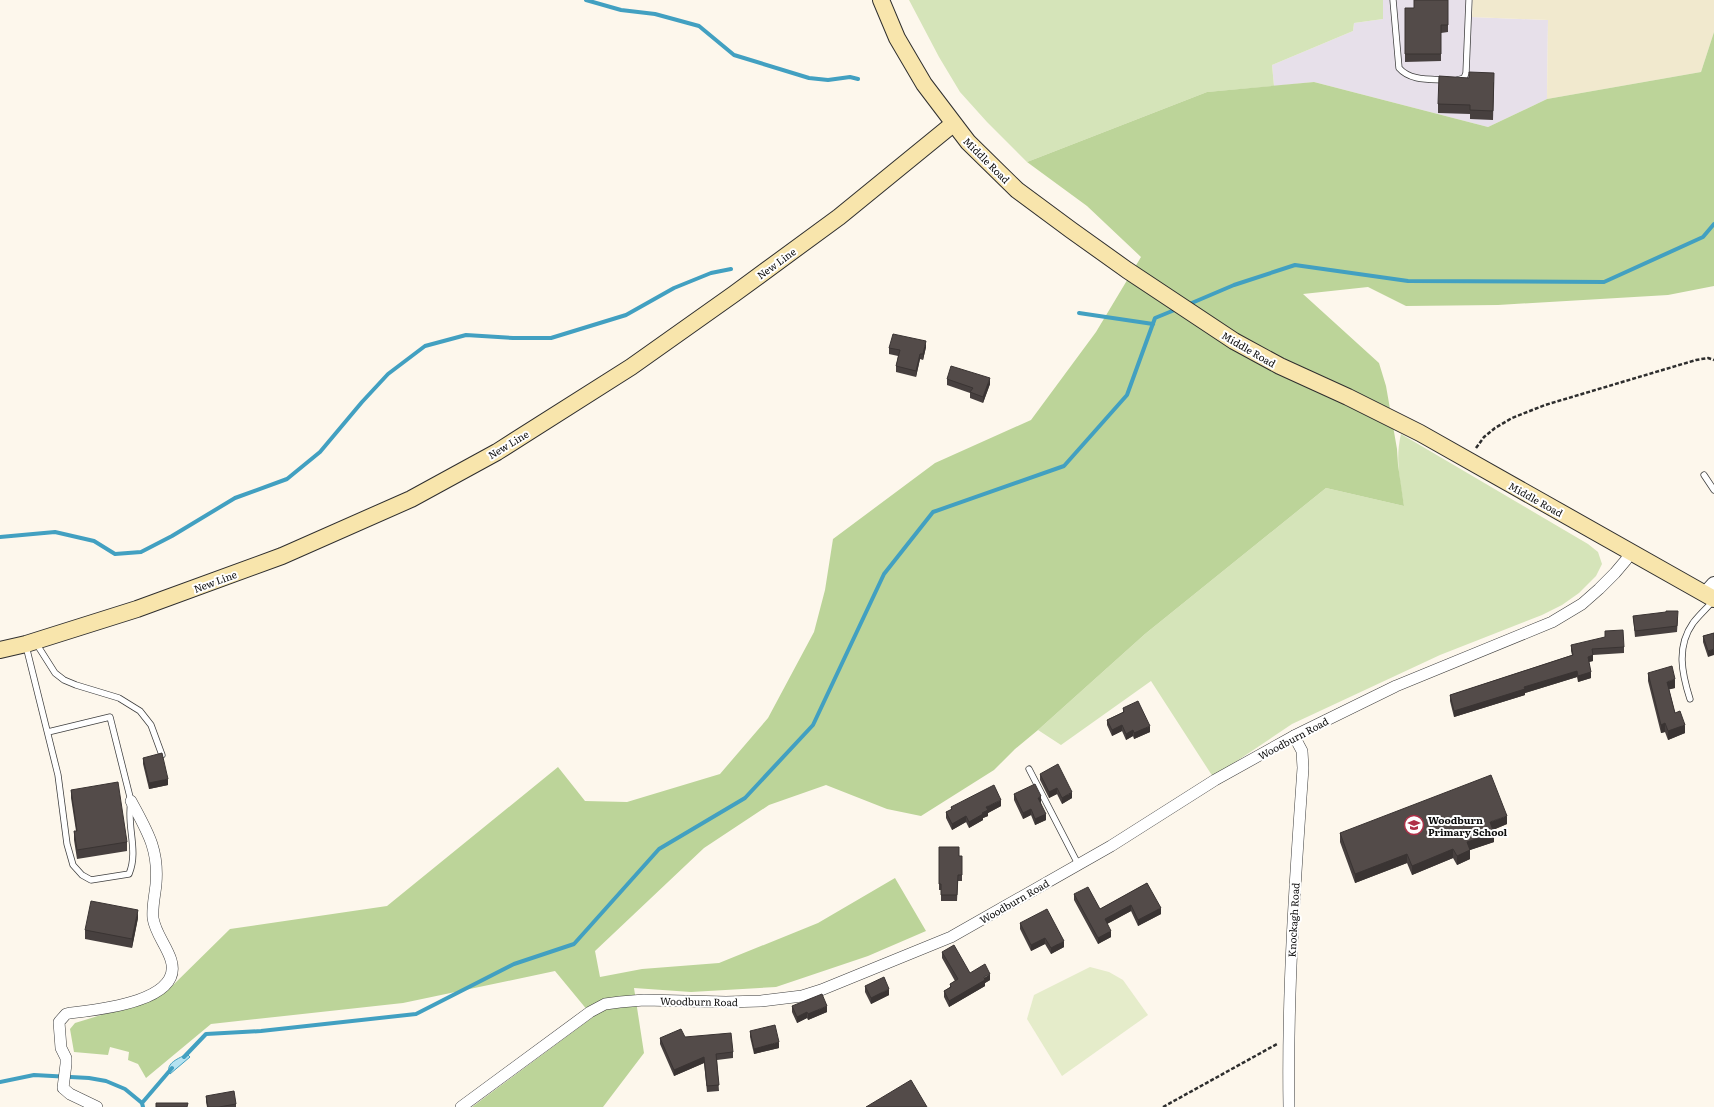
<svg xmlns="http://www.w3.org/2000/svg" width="1714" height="1107" font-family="Literata,serif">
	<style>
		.industrial { fill: #e7e0ea }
		.farmland { fill: #f1e9ce }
		.green { fill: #d5e4b9 }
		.forest { fill: #bcd499 }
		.pitch { fill: #e5ecca }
		.water { fill: #b5e2f0; stroke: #42a0c1 }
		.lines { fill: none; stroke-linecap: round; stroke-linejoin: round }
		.stream { stroke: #42a0c1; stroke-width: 4 }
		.service-casing { stroke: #3f3f3f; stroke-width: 7 }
		.minor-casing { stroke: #3f3f3f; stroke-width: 12 }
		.tertiary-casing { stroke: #3f3f3f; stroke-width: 16 }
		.secondary-casing { stroke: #2e2e2e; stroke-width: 18 }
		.path { stroke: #2e2e2e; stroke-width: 2.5; stroke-dasharray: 4 2; stroke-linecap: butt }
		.service { stroke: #fff; stroke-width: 5.5 }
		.minor { stroke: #fff; stroke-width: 11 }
		.tertiary { stroke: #fff; stroke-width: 14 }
		.secondary { stroke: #f8e5ac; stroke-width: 16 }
		.wall { fill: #47403f }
		.shaded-wall { fill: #3a3433 }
		.building { fill: #534b49; stroke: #3a3433 }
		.labels { text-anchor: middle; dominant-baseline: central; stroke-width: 4; stroke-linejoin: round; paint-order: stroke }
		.street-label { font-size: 10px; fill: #0c0c0c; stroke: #fff }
		.poi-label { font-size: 10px; font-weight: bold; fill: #0c0c0c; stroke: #fff; text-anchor: start }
	</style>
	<rect width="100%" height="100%" fill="#fdf7ec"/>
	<polygon class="industrial" points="1383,0 1472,0 1472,17 1548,20 1547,99 1488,127 1314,82 1274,86 1272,65 1353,31 1354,23 1383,19"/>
	<polygon class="farmland" points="1473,0 1714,0 1714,32 1701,72 1547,99 1548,20 1472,17"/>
	<g class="green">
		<polygon points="909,0 1383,0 1383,19 1354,23 1353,31 1272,65 1274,86 1207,92 1027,162 987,122 960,92 939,57"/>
		<path d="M1401,434L1588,544L1598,552L1602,564L1596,576L1579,593L1562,605L1542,615L1440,655L1292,724L1213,777L1151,681L1061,745L1038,730L1145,634L1326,488L1404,506C1400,481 1395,459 1401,434Z"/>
	</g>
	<polygon class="forest" points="1714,32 1714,286 1668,295 1498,305 1406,306 1368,287 1303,294 1379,363 1386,386 1397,449 1398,465 1404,506 1326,488 1145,634 1038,730 1015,749 994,770 921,816 887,809 826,785 769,805 704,848 595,951 600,977 642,969 719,963 818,923 895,878 926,931 868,956 776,987 691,992 634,988 644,1053 603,1107 472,1107 593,1017 555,971 403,1003 211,1024 146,1078 138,1064 128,1060 129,1052 110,1047 108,1055 74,1052 70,1029 75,1023 124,1008 167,991 230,929 387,906 558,767 585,801 627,802 720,774 768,718 814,632 825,590 833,539 935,463 1031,420 1096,332 1141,257 1087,206 1027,162 1207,92 1314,82 1488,127 1547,99 1701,72"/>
	<polygon class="pitch" points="1090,967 1109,972 1123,980 1148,1015 1062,1076 1027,1019 1034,995"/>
	<path class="water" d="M187,1054L190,1057L170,1074C164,1063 180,1058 187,1054Z"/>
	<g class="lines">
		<g class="stream">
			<polyline points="586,0 621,10 655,14 699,26 734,55 809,78 828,80 850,77 858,79"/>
			<polyline points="1187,305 1234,285 1295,265 1408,281 1604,282 1703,237 1714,224"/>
			<polyline points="1079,313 1153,324"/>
			<polyline points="0,537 55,532 94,541 115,554 141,552 172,536 235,498 287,479 320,452 362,402 388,374 425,346 466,335 513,338 551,338 626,315 674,288 711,273 731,269"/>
			<polyline points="184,1057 206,1034 261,1031 416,1014 514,964 574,944 659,849 745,798 813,725 884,574 933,512 1064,466 1127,395 1155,318 1177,309"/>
			<polyline points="0,1082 34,1075 89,1078 106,1081 125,1089 142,1103"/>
			<polyline points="143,1107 142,1103 172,1068"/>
		</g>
		<defs>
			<g id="service">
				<path d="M1393,0L1399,68C1410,81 1430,79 1447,80"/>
				<polyline points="1457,80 1464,78 1466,73 1469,0"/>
				<polyline points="1704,475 1714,490"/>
				<polyline points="36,643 55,673 64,680 76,685 119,698 140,711 151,725 162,755"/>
				<path d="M26,646L58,775L67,844L73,865L82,875L91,880L129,874C139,851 126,825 131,801L110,717L48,732"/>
				<path d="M1690,699C1682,674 1676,647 1693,623C1699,615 1707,608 1714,600"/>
				<polyline points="1029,769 1078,864"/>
			</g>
			<g id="minor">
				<path d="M97,1107L70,1094L63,1088L66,1064V1058L61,1048L59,1022L66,1014L70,1013C96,1010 184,1002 171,960C167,946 155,933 153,918C152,906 155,895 156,884C159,849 147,831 131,801"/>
				<polyline points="461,1107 590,1012 605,1004 620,1002 644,1000 726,1002 761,1001 802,996 821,990 951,937 1111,846 1215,780 1294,736 1396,686 1552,622 1582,604 1599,589 1615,573 1626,560 1630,552"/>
				<path d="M1289,1107C1287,994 1295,881 1303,768L1302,751L1294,736"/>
			</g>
			<polyline id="tertiary" points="1705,594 1714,584"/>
			<g id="secondary">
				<polyline points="881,0 897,38 924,84 968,142 1017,190 1071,230 1127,270 1234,341 1280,366 1348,397 1420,433 1714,599"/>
				<polyline points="0,650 26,644 137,609 282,556 411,499 497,452 631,367 734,294 839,217 953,124"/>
			</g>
		</defs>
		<use href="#service" class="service-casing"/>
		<use href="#minor" class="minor-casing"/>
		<use href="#tertiary" class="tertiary-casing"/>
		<use href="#secondary" class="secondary-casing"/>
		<g class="path">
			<polyline points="1476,448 1484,437 1495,428 1512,418 1545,405 1696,360 1708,358 1714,360"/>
			<polyline points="1163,1107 1277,1044"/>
		</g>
		<use href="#service" class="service"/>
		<use href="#minor" class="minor"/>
		<use href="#tertiary" class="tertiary"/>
		<use href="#secondary" class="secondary"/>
	</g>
	<g class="wall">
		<polygon points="1448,0 1448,32 1441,33 1441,61 1405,62 1405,8 1414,8"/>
		<polygon points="1494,82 1493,120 1470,119 1470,114 1438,113 1438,104"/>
		<polygon points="926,347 923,360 920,359 916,377 896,372 896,366 898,356 889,354 889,348"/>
		<polygon points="947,379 990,384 983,403 970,398 970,393 947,385"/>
		<polygon points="1633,616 1678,617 1677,632 1635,637"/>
		<polygon points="1714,633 1708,657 1703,642 1703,636"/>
		<polygon points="1571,645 1624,647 1624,653 1593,655 1593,661 1589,662 1591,678 1578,682 1577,677 1525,693 1525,695 1454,717 1450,701 1450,695 1572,655 1571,651"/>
		<polygon points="1648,673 1675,688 1669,689 1675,713 1685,733 1668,740 1665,732 1661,733 1648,681"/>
		<polygon points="1123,708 1150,732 1134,739 1133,736 1126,740 1122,731 1112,736 1107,725 1107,720 1123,712"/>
		<polygon points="143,758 168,785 149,789 143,764"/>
		<polygon points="1040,774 1072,798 1062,804 1057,794 1049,798 1040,780"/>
		<polygon points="71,790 127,842 127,851 77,859 74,840 74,831 76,831 71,798"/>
		<polygon points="1014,794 1041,802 1041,803 1046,820 1035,825 1031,815 1023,819 1014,800"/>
		<polygon points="1001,806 988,813 988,816 983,818 983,820 969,828 966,822 952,830 946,818 946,812 951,810 951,807"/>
		<polygon points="1507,824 1493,830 1494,842 1470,850 1470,859 1457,865 1453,858 1412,875 1407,863 1355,883 1340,842 1340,833"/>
		<polygon points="939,847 959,856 962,856 962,881 958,881 957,901 941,901 941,890 939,890"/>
		<polygon points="1147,883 1161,914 1138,926 1131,911 1107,924 1111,937 1098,944 1074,900 1074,894 1100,909"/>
		<polygon points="138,918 132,948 85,939 85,930"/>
		<polygon points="1020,923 1064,947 1051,954 1045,944 1031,951 1020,929"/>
		<polygon points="942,952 970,973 990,980 985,983 985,986 949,1007 944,997 944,991 950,987 950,984 955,981 942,958"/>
		<polygon points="865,986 889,995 871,1004 865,992"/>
		<polygon points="792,1006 827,1012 808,1020 807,1018 797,1023 792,1012"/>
		<polygon points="750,1031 779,1048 754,1054 750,1037"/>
		<polygon points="685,1037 733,1052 733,1058 717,1060 719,1091 707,1092 704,1063 674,1076 660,1044 660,1038"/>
		<polygon points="206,1096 236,1104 236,1107 207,1107 206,1102"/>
	</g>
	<g class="shaded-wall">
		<polygon points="926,341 926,347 923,360 923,354"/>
		<polygon points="920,354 920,359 916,377 916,371"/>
		<polygon points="990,378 990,384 983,403 983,397"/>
		<polygon points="1714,649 1714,655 1708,657 1708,651"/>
		<polygon points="1593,655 1593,661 1588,662 1588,657"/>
		<polygon points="1577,671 1577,677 1525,693 1525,695 1454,717 1454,711 1524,687"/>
		<polygon points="1591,672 1591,678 1578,682 1578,676"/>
		<polygon points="1675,679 1675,688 1667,690 1667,682"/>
		<polygon points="1665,723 1665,732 1661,733 1661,725"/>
		<polygon points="1122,725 1122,731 1112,736 1112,730"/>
		<polygon points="1685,725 1685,733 1668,740 1668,731"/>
		<polygon points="1150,726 1150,732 1134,739 1134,733"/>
		<polygon points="1133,730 1133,736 1126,740 1126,734"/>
		<polygon points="168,779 168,785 149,789 149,783"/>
		<polygon points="1057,788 1057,794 1049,798 1049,792"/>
		<polygon points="1072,792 1072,798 1062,804 1062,798"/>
		<polygon points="1041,796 1041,802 1038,804 1038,798"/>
		<polygon points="1001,800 1001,806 988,813 988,816 983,818 983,820 969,828 969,822 982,813 986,807"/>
		<polygon points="1031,809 1031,815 1023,819 1023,813"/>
		<polygon points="1046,814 1046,820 1035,825 1035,819"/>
		<polygon points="966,816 966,822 952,830 952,824"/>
		<polygon points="1507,816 1507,824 1490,831 1490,822"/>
		<polygon points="1494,833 1494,842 1467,851 1467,842"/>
		<polygon points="1453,849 1453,858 1412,875 1412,866"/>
		<polygon points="1470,850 1470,859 1457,865 1457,856"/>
		<polygon points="1407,854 1407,863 1355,883 1355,874"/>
		<polygon points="1131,905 1131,911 1105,925 1105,919"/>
		<polygon points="1161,908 1161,914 1138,926 1138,920"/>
		<polygon points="138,910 138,918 132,948 132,939"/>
		<polygon points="1111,931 1111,937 1098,944 1098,938"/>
		<polygon points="1045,938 1045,944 1031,951 1031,945"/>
		<polygon points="1064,941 1064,947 1051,954 1051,948"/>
		<polygon points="990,974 990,980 985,983 985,986 949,1007 949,1001"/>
		<polygon points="889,989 889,995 871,1004 871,998"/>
		<polygon points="827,1006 827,1012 808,1020 808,1014"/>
		<polygon points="807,1012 807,1018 797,1023 797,1017"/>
		<polygon points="779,1042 779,1048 754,1054 754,1049"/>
		<polygon points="704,1057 704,1063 674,1076 674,1070"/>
	</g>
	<g class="building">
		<polygon points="1414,0 1448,0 1448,25 1441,25 1441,54 1405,54 1405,8 1414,8"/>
		<polygon points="1469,72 1494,73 1493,111 1470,110 1470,105 1438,104 1439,76 1469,78"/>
		<polygon points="893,334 926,341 923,354 920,354 916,371 896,366 900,350 889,348"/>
		<polygon points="951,366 990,378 983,397 970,392 973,388 947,379"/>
		<polygon points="1666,611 1678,611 1677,626 1635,631 1633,616 1666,612"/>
		<polygon points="1623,630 1624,647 1592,649 1593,655 1588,657 1591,672 1578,676 1577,671 1524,687 1525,689 1454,711 1450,695 1573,655 1571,645 1605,637 1605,631"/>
		<polygon points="1714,633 1714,649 1708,651 1703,636"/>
		<polygon points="1672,666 1675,679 1667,682 1675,713 1680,711 1685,725 1668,731 1665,723 1661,725 1648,673"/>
		<polygon points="1138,701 1150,726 1134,733 1133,730 1126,734 1122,725 1112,730 1107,720 1124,712 1123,708"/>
		<polygon points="162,753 168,779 149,783 143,758"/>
		<polygon points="1058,764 1072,792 1062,798 1057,788 1049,792 1040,774"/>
		<polygon points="1491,775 1507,816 1490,822 1494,833 1467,842 1470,850 1457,856 1453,849 1412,866 1407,854 1355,874 1340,833"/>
		<polygon points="118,782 127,842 77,850 74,831 77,831 71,790"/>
		<polygon points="1035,784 1041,796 1038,798 1046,814 1035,819 1031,809 1023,813 1014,794"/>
		<polygon points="994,785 1001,800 986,807 988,810 982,813 983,814 969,822 966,816 952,824 946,812 952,809 951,807"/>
		<polygon points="939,847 959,847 959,856 962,856 962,875 958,875 957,895 941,895 941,884 939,884"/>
		<polygon points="1147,883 1161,908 1138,920 1131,905 1105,919 1111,931 1098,938 1074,894 1088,887 1100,909"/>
		<polygon points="91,901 138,910 132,939 85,930"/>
		<polygon points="1047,909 1064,941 1051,948 1045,938 1031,945 1020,923"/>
		<polygon points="954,945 970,973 985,964 990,974 984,977 985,980 949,1001 944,991 951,987 950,984 958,979 942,952"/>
		<polygon points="884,977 889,989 871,998 865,986"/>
		<polygon points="822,994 827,1006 808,1014 807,1012 797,1017 792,1006"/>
		<polygon points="775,1025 779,1042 754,1049 750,1031"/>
		<polygon points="681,1029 685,1037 731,1033 733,1052 716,1054 719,1085 707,1086 704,1057 674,1070 660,1038"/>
		<polygon points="911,1080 927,1107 866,1107"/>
		<polygon points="234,1091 236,1104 219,1107 208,1107 206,1096"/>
		<polygon points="156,1103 188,1103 187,1107 156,1107"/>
	</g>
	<defs>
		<symbol id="school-ring" viewBox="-11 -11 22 22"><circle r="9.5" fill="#fff" stroke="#af3048" stroke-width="1.5"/><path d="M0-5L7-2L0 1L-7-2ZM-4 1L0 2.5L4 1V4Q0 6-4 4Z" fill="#af3048"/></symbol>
	</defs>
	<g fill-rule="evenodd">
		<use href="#school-ring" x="1403" y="814" width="22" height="22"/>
	</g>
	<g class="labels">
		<g class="street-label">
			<text transform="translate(987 160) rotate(45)">Middle Road</text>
			<text transform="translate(776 263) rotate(-36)">New Line</text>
			<text transform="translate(1249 349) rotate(30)">Middle Road</text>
			<text transform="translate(508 444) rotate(-31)">New Line</text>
			<text transform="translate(1536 499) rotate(29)">Middle Road</text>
			<text transform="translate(215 581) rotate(-20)">New Line</text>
			<text transform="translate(1293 738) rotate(-28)">Woodburn Road</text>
			<text transform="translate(1014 901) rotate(-30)">Woodburn Road</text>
			<text transform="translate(1293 920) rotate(-87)">Knockagh Road</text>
			<text transform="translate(699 1001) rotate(1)">Woodburn Road</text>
		</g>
		<g class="poi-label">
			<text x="1428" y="819">Woodburn<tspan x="1428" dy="12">Primary School</tspan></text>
		</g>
	</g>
</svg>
